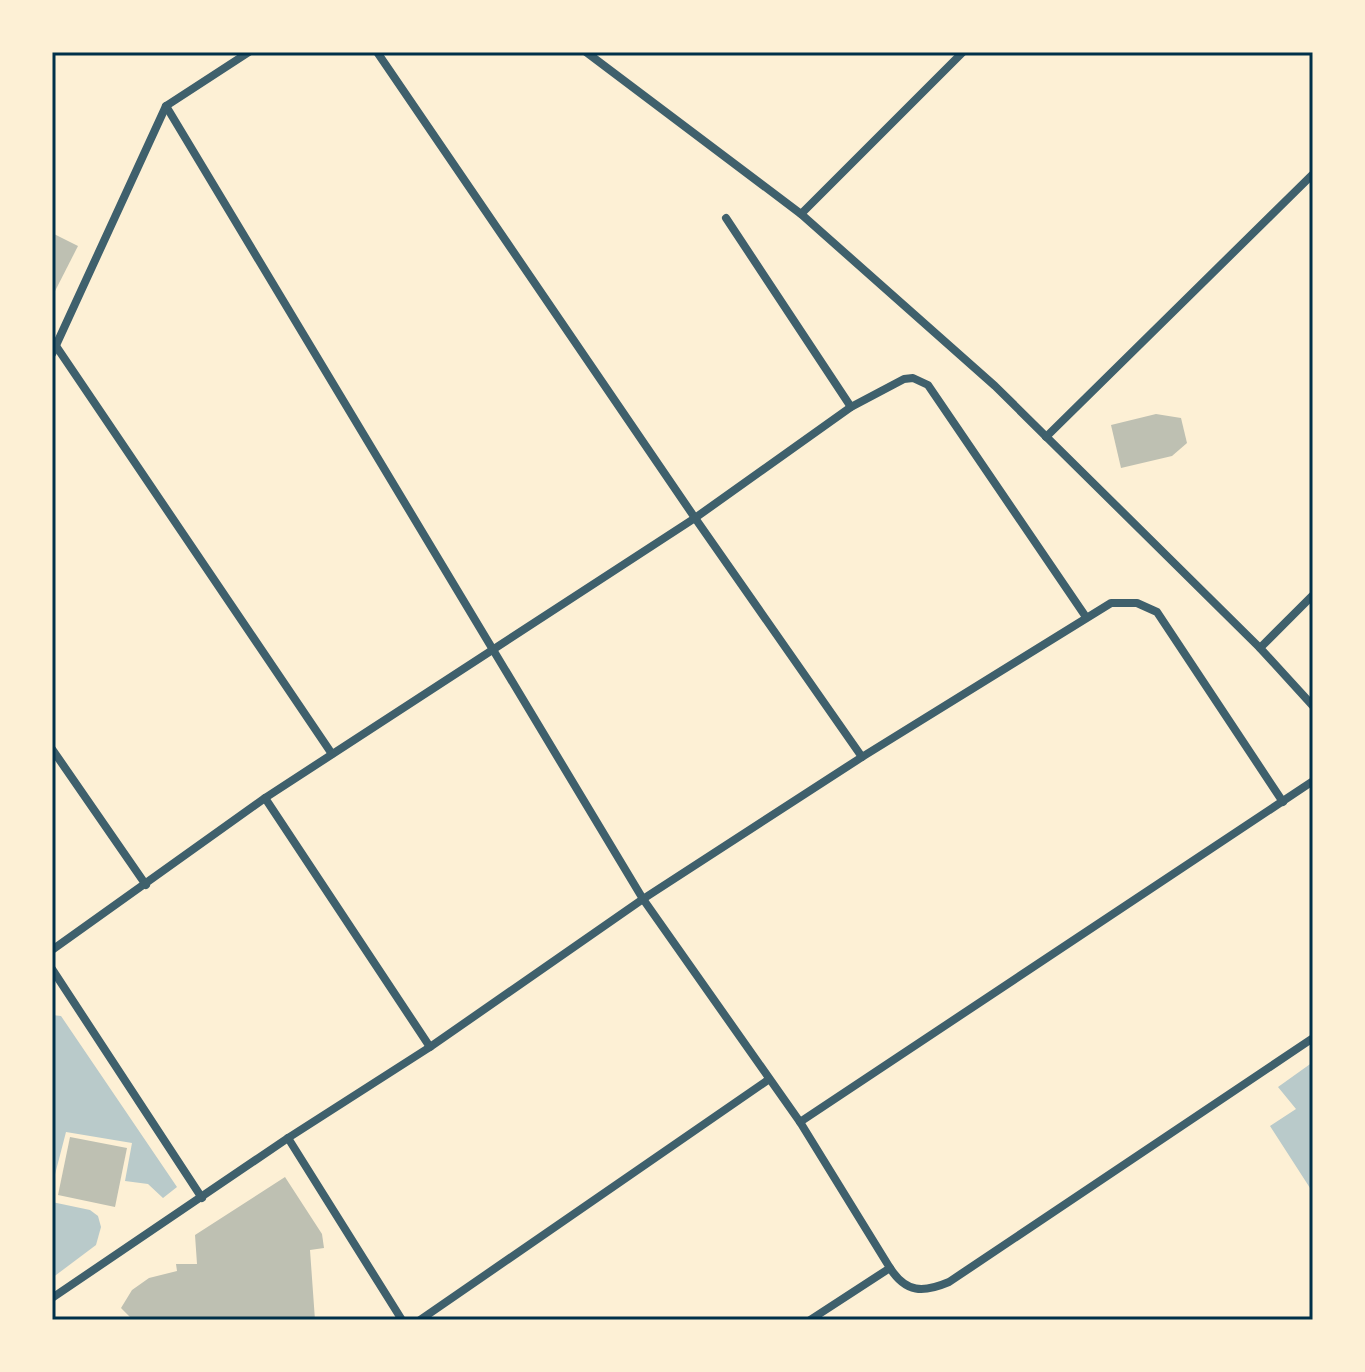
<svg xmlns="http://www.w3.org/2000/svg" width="1365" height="1372" font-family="Arial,sans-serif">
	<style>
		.green { fill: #b9caca }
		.building { fill: #bec0b2 }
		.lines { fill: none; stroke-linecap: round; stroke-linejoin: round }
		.minor { stroke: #3f606c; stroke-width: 8 }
		.neatline { fill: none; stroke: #003049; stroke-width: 3 }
	</style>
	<rect width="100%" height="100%" fill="#fdf0d5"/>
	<g class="green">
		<polygon points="52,1015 61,1016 177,1187 163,1198 148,1184 125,1181 132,1143 66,1132 52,1186"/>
		<polygon points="1313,1062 1313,1187 1310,1188 1270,1126 1296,1109 1278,1087"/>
		<polygon points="52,1202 90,1210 98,1216 101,1227 96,1245 52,1278"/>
	</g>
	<g class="building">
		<polygon points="52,233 78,246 52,297"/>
		<polygon points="1156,414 1181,418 1187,443 1172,456 1121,468 1111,425"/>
		<polygon points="70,1137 127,1148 115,1207 58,1195"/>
		<polygon points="285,1177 322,1234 324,1248 310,1250 315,1320 133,1320 121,1308 132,1290 149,1278 177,1271 176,1264 197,1264 195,1235"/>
	</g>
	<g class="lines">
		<g class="minor">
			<polyline points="377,52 695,518 862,757"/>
			<polyline points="586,52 801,214 995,386 1260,648"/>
			<polyline points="166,106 643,899 800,1122 890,1268 810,1320"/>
			<polyline points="801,214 963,52"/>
			<polyline points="726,218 851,407"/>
			<polyline points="56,346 332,754"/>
			<polyline points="52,354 166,106 249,52"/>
			<polyline points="1046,437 1313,174"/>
			<polyline points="1313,595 1260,648 1313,706"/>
			<polyline points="52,749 146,885"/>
			<polyline points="265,798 430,1047"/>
			<polyline points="52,950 265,798 695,518 851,407 904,379 913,378 928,385 1086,617"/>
			<polyline points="52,969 202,1198"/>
			<polyline points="800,1122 1313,781"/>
			<polyline points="288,1138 402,1320"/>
			<path d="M890,1268C906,1293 923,1293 949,1282L1313,1038"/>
			<polyline points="52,1298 288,1138 430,1047 643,899 862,757 1111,603 1137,603 1157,612 1283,802"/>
			<polyline points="420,1320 768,1080"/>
		</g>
	</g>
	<rect width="1365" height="1372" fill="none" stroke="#fdf0d5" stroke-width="108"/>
	<rect x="54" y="54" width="1257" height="1264" class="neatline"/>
</svg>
